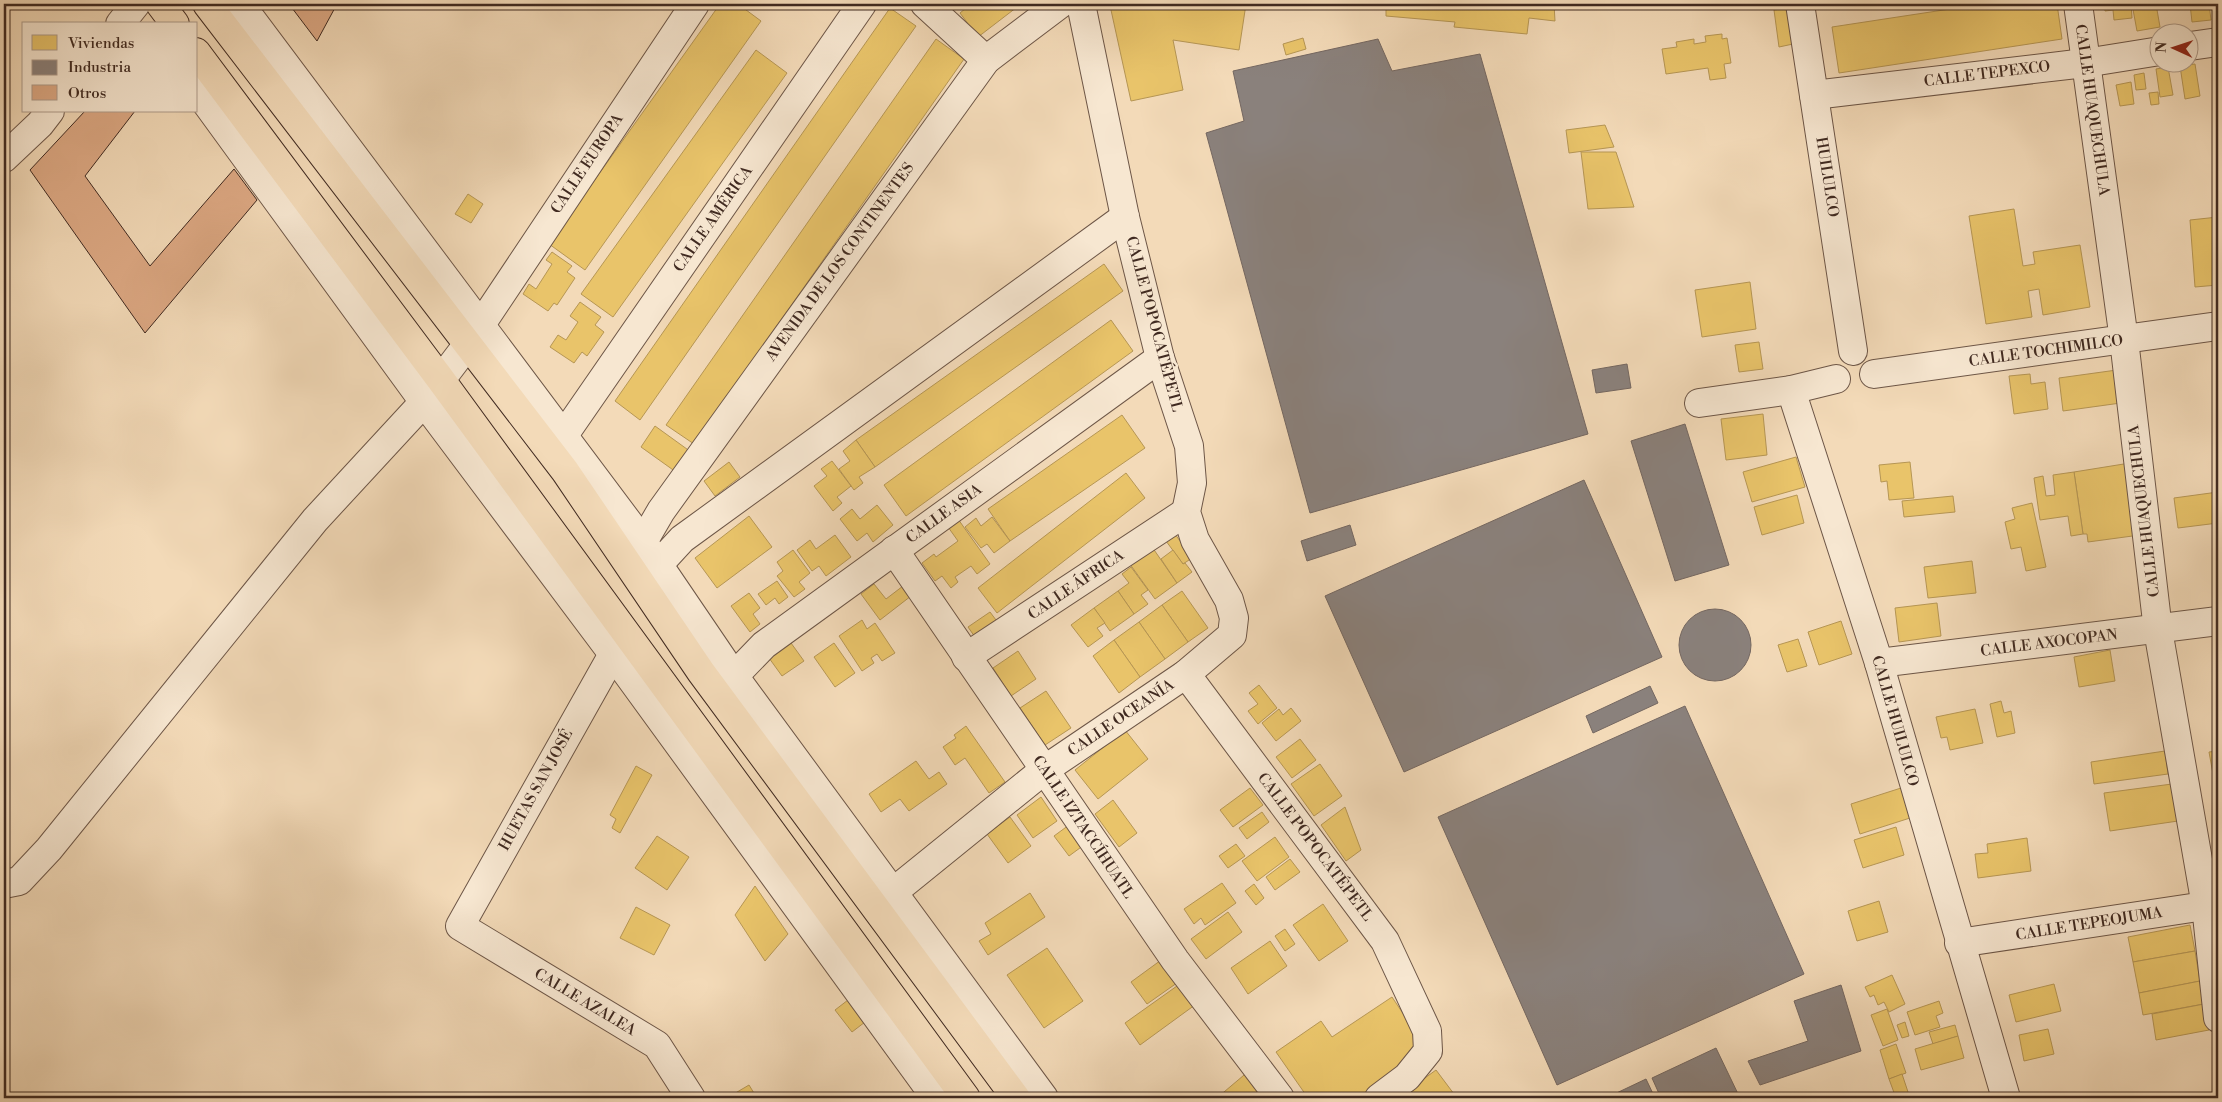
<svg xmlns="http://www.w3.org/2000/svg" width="2222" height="1102" font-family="'Libre Bodoni',serif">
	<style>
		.homes { fill: #e9c46a; stroke: #b69654 }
		.industry { fill: #8a817c; stroke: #746761 }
		.building { fill: #dca883; stroke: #402a21 }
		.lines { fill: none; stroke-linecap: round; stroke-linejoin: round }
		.minor-casing { stroke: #6d5647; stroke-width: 30 }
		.major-casing { stroke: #402a21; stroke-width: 30 }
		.minor { stroke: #f7e7d1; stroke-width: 28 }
		.major { stroke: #f3dab8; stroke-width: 28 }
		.labels { text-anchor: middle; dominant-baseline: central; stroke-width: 5; stroke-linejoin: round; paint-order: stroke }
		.street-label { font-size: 15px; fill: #402a21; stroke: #f7e7d1 }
	</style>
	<rect width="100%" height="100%" fill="#f3dab8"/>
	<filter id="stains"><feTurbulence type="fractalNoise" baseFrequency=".004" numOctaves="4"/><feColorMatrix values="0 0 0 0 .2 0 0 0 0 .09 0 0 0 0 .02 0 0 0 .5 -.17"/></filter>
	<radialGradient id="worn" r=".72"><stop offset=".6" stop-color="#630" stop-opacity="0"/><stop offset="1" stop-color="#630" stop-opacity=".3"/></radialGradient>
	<g class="homes">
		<polygon points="720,4 738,4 761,21 585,270 549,244"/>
		<polygon points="971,4 1021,4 978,37 960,13"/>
		<polygon points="1114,4 1246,4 1239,50 1173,40 1183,90 1131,101 1111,10"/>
		<polygon points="1333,4 1554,4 1555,21 1529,18 1527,34 1454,27 1455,22 1386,16 1386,9"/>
		<polygon points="1983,4 2057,4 2062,39 1839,73 1832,27"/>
		<polygon points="2104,4 2131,4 2132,18 2114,20 2113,10 2105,11"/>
		<polygon points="2132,4 2156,4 2160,27 2137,31"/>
		<polygon points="2190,4 2209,4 2211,20 2192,22"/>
		<polygon points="890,8 916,26 640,420 615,401"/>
		<polygon points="1788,8 1793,44 1779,47 1774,10"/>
		<polygon points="1722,34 1722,39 1727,38 1731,63 1724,64 1726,78 1710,80 1708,68 1666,74 1662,49 1677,47 1676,42 1694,39 1694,44 1706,42 1705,36"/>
		<polygon points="1303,38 1306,49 1286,55 1283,44"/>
		<polygon points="936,39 964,59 694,444 666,425"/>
		<polygon points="756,50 787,73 613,317 581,294"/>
		<polygon points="2195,64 2200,96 2185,99 2180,66"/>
		<polygon points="2168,67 2173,95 2160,97 2156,69"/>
		<polygon points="2144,73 2146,89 2136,90 2134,75"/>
		<polygon points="2131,82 2134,104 2120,106 2116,85"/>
		<polygon points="2158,92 2159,104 2151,105 2149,93"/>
		<polygon points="1605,125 1614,147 1569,153 1566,130"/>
		<polygon points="1581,152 1616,152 1634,207 1588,209"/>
		<polygon points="468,194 483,204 471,223 455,214"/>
		<polygon points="2014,209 2023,266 2035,264 2033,252 2080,245 2090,307 2043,315 2039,289 2028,291 2032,317 1986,324 1969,216"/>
		<polygon points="2218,217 2218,285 2195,287 2190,220"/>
		<polygon points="552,252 572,266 567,272 575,278 557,305 554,303 548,311 523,294 529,284 536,289 552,264 546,260"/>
		<polygon points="1104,264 1123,291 875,467 856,440"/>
		<polygon points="1750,282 1756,329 1702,337 1695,290"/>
		<polygon points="580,302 601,317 595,325 604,332 587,356 582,352 574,363 550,347 558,335 566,340 578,322 570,316"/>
		<polygon points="1111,320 1133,351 906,516 884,485"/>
		<polygon points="1759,342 1763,369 1739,372 1735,345"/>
		<polygon points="2124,369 2128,402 2063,411 2059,378"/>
		<polygon points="2030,374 2031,384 2045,382 2048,409 2014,414 2009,376"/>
		<polygon points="1763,414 1767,455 1726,460 1721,419"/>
		<polygon points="1122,415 1145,448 1010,541 988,509"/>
		<polygon points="655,426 691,452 683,477 641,447"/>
		<polygon points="856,440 875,467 859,477 863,483 854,490 839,469 850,461 843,451"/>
		<polygon points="1796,457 1805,487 1752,502 1743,472"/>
		<polygon points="832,461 851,486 837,497 842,503 833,511 814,486 827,476 821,469"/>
		<polygon points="729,462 740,477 715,496 704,481"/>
		<polygon points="1910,462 1914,498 1889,500 1887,481 1881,482 1879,465"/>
		<polygon points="2130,463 2140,535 2088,542 2087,534 2083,534 2074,472"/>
		<polygon points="2074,472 2083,534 2071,536 2068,516 2040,520 2034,478 2043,476 2046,496 2055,495 2053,475"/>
		<polygon points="1126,473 1145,498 997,613 978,588"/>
		<polygon points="2218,492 2218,523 2178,528 2174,498"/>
		<polygon points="1797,495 1804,523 1762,535 1754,507"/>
		<polygon points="1953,496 1955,512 1904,517 1902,501"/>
		<polygon points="2032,503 2046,567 2026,571 2021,547 2011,549 2005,522 2015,519 2012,508"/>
		<polygon points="877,505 893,525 873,542 867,533 857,541 840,519 852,509 860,519"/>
		<polygon points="749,516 772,547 717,588 695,558"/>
		<polygon points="992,517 1010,541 994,553 987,544 981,548 965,527 976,518 981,526"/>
		<polygon points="958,519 990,564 977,574 971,566 955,577 958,582 951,588 942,576 935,581 922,563 934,554 936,557 958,541 948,527"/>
		<polygon points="1175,534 1192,558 1183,564 1166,541"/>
		<polygon points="835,535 851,557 826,576 819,566 812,571 797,550 810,540 816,549"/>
		<polygon points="1150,544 1177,583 1155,599 1127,560"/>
		<polygon points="793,550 810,573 799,582 805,589 794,597 777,576 783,571 777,562"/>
		<polygon points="1173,550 1183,564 1185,563 1192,572 1177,583 1161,559"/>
		<polygon points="1972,561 1976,593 1928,598 1924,567"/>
		<polygon points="1131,567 1148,590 1141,595 1148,604 1134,614 1118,591 1129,583 1122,574"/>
		<polygon points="777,581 788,597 779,604 775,598 766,605 758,594"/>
		<polygon points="874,584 886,599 903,586 911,596 880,620 861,594"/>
		<polygon points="1118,591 1134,614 1110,631 1094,608"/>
		<polygon points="1182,591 1208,628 1188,642 1162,605"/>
		<polygon points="749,593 760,608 753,614 760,624 750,632 731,606"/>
		<polygon points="1937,603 1941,636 1899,642 1895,608"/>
		<polygon points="1162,605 1188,642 1165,659 1139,622"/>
		<polygon points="1094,608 1105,623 1097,628 1103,636 1088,647 1071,625"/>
		<polygon points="990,612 999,624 977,640 968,627"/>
		<polygon points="862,620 867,629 875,623 895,653 882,661 877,654 871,658 874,663 862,671 839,636"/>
		<polygon points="1841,621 1852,654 1819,665 1808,632"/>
		<polygon points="1139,622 1165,659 1140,677 1114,640"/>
		<polygon points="1798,639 1807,666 1787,672 1778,645"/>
		<polygon points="1114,640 1140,677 1119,693 1093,656"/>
		<polygon points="791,643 804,661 782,676 769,658"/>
		<polygon points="834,643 855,673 835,687 814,657"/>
		<polygon points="2110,650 2115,681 2079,687 2074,657"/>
		<polygon points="1018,651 1036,679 1011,696 993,668"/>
		<polygon points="1259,685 1277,708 1258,724 1248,711 1258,704 1249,693"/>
		<polygon points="1046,691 1071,728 1045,745 1020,708"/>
		<polygon points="2001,701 2004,713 2011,711 2015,733 1997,737 1990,704"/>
		<polygon points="1291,708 1301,721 1276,741 1262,723 1279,709 1283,715"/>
		<polygon points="1975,709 1983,743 1950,750 1947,737 1941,738 1936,717"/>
		<polygon points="966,726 1005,782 989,793 965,758 955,765 943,747 956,738 954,735"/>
		<polygon points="1125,730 1148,759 1098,799 1075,770"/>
		<polygon points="1300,739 1316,760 1292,778 1276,757"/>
		<polygon points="2165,751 2168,774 2094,784 2091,762"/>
		<polygon points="2218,751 2218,773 2213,774 2209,752"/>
		<polygon points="916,761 929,779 939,772 947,784 909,811 900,799 881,812 869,794"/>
		<polygon points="1320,764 1342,796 1314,816 1291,784"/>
		<polygon points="636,766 652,775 620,833 612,828 616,819 610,815"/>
		<polygon points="2172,784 2178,821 2110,831 2104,793"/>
		<polygon points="1250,788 1263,805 1233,827 1220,810"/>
		<polygon points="1901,788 1910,818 1860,834 1851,804"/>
		<polygon points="1041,797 1057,821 1033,838 1017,815"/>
		<polygon points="1113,800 1137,833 1119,847 1095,814"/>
		<polygon points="1345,807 1361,850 1346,861 1321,825"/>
		<polygon points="1262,812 1269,822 1247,839 1239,828"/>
		<polygon points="1010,817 1031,846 1008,863 987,834"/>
		<polygon points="1069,825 1084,845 1069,856 1054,836"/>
		<polygon points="1896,827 1904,855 1863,868 1854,840"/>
		<polygon points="657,836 689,857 667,890 635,868"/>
		<polygon points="1275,837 1289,857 1257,881 1242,861"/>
		<polygon points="2027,838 2031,871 1978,878 1975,854 1988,853 1987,844"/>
		<polygon points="1236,844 1245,856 1228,868 1219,856"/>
		<polygon points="1290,859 1300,872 1275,890 1266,877"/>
		<polygon points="1222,883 1236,903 1205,925 1201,918 1194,924 1184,909"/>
		<polygon points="1254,884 1264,898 1256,905 1245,891"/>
		<polygon points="755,886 788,934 765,961 735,915"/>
		<polygon points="1030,893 1045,917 988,955 979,941 991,934 985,923"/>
		<polygon points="1879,901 1888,932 1857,941 1848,911"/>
		<polygon points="1323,904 1348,941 1319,961 1293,925"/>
		<polygon points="636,907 670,925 654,955 620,938"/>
		<polygon points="1228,912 1242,932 1206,959 1191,939"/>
		<polygon points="2190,925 2195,951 2133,962 2128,937"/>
		<polygon points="1285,929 1295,944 1285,951 1275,936"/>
		<polygon points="1270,941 1287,966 1248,994 1231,968"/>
		<polygon points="1047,948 1083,1001 1044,1028 1007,975"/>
		<polygon points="2195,951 2200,981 2139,993 2133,962"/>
		<polygon points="1168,955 1184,978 1147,1004 1131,982"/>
		<polygon points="1892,975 1905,1004 1889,1012 1884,1002 1878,1005 1874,995 1870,997 1865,987"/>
		<polygon points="1184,981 1199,1002 1140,1045 1125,1023"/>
		<polygon points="2200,981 2204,1004 2143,1015 2139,993"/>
		<polygon points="2054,984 2061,1011 2016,1022 2009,995"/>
		<polygon points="1392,997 1428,1051 1359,1098 1308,1098 1276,1052 1321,1021 1332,1037"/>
		<polygon points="848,1000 865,1022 852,1032 835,1010"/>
		<polygon points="1939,1001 1943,1013 1936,1016 1940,1027 1915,1035 1907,1012"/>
		<polygon points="2204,1004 2209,1030 2156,1040 2152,1014"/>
		<polygon points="1887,1009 1898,1040 1883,1046 1871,1015"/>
		<polygon points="1905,1022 1909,1036 1902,1038 1897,1025"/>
		<polygon points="1955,1025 1958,1036 1933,1044 1929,1032"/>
		<polygon points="2048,1029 2054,1054 2024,1061 2019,1035"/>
		<polygon points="1958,1036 1964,1058 1921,1070 1915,1049"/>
		<polygon points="1896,1044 1906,1073 1889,1079 1880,1050"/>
		<polygon points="1250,1070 1265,1098 1219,1098 1218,1097"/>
		<polygon points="1436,1070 1457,1098 1401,1098 1400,1096"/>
		<polygon points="1902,1074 1910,1098 1896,1098 1889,1079"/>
		<polygon points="749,1085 757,1098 727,1098"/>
	</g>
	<g class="industry">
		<polygon points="1378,39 1392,71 1480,54 1588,434 1310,513 1206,133 1244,121 1233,71"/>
		<polygon points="1627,364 1631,388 1596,393 1592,370"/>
		<polygon points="1685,424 1729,565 1675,581 1631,441"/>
		<polygon points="1584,480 1662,657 1404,772 1325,596"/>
		<polygon points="1350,525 1356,545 1307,561 1301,541"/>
		<circle cx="1715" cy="645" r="36"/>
		<polygon points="1650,686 1658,703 1593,733 1586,716"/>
		<polygon points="1685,706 1804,974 1557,1085 1438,817"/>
		<polygon points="1841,985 1861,1051 1760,1085 1748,1061 1808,1041 1794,1001"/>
		<polygon points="1716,1048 1740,1098 1661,1098 1652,1078"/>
		<polygon points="1646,1079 1655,1098 1606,1098"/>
	</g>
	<g class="building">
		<polygon points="289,4 337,4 317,41"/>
		<polygon points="85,111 135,111 85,176 150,266 234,169 257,200 145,333 30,170"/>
	</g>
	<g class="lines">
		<defs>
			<g id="minor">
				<polyline points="240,4 643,542 734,676 1044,1098"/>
				<polyline points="925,4 986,60"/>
				<polyline points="1800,4 1853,351"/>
				<polyline points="2078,4 2124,340 2158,630 2206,906 2218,1018"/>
				<polyline points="120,24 136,4"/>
				<polyline points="2190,46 2218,42"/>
				<polyline points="196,89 424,402 613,654 936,1098"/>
				<polyline points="1814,95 2085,63 2160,51"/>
				<polyline points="4,158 40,124 50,111"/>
				<polyline points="1874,374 2218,326"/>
				<polyline points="1791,390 1879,663 2006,1098"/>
				<polyline points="1699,403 1791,390 1836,379"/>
				<polyline points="564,435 862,4"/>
				<polyline points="643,542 661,511 986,60 1060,4"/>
				<polyline points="894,550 1175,960 1280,1098"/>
				<polyline points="659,564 682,539 1125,217"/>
				<polyline points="613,654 460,926 657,1045 691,1098"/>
				<polyline points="966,657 1186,512"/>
				<polyline points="1879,663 2218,621"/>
				<polyline points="1186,674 1385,941 1427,1031 1428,1051 1407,1077 1379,1098"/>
				<polyline points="734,676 764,645 1160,358"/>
				<polyline points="4,884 19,881 49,849 315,520 424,402 468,344 695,4"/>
				<polyline points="892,893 1044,770 1186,674 1232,635 1234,618 1229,600 1195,540 1186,512 1192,483 1189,446 1160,358 1125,217 1081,4"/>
				<polyline points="1959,943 2218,904"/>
			</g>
			<g id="major">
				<polyline points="160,4 175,24"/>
				<polyline points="207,4 565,471 701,672 1016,1098"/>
				<polyline points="196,52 441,380 966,1098"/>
			</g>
		</defs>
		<use href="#minor" class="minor-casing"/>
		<use href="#major" class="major-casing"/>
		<use href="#minor" class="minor"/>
		<use href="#major" class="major"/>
	</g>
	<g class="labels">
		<g class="street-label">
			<text transform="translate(1987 74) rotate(-7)">CALLE TEPEXCO</text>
			<text transform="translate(2092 110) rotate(82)">CALLE HUAQUECHULA</text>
			<text transform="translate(587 164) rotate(-56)">CALLE EUROPA</text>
			<text transform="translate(1827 177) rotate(81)">HUILULCO</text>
			<text transform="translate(713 219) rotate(-55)">CALLE AMÉRICA</text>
			<text transform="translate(840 262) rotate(-54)">AVENIDA DE LOS CONTINENTES</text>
			<text transform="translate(1154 324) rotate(75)">CALLE POPOCATÉPETL</text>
			<text transform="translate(2046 351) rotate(-8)">CALLE TOCHIMILCO</text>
			<text transform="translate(2144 511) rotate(-97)">CALLE HUAQUECHULA</text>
			<text transform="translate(944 514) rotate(-36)">CALLE ASIA</text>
			<text transform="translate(1076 585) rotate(-34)">CALLE ÁFRICA</text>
			<text transform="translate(2049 643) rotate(-7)">CALLE AXOCOPAN</text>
			<text transform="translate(1121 718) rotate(-34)">CALLE OCEANÍA</text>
			<text transform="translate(1895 721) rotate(74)">CALLE HUILULCO</text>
			<text transform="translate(536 790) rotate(-61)">HUETAS SAN JOSÉ</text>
			<text transform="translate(1083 827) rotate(56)">CALLE IZTACCÍHUATL</text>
			<text transform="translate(1315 847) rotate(53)">CALLE POPOCATÉPETL</text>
			<text transform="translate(2089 924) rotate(-9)">CALLE TEPEOJUMA</text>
			<text transform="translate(585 1002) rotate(31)">CALLE AZALEA</text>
		</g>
	</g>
	<rect width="2222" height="1102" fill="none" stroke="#f3dab8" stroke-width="20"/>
	<rect x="5" y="5" width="2212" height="1092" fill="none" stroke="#402a21" stroke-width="2.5"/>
	<rect x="10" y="10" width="2202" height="1082" fill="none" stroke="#402a21"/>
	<rect x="22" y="22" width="175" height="90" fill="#f7e7d1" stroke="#ae9b8b"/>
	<rect x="32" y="35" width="25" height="15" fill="#e9c46a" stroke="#ae9b8b"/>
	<text x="68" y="48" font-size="15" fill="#402a21">Viviendas</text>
	<rect x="32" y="60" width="25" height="15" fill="#8a817c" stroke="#ae9b8b"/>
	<text x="68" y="72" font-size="15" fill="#402a21">Industria</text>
	<rect x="32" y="85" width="25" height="15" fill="#dca883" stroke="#ae9b8b"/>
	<text x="68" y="98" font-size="15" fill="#402a21">Otros</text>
	<g transform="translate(2174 48) rotate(273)"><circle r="24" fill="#f7e7d1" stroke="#ae9b8b"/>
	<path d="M0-4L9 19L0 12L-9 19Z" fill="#8f2418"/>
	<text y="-8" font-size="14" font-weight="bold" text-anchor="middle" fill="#402a21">N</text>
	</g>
	<rect width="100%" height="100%" filter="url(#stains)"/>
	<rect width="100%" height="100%" fill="url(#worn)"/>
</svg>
